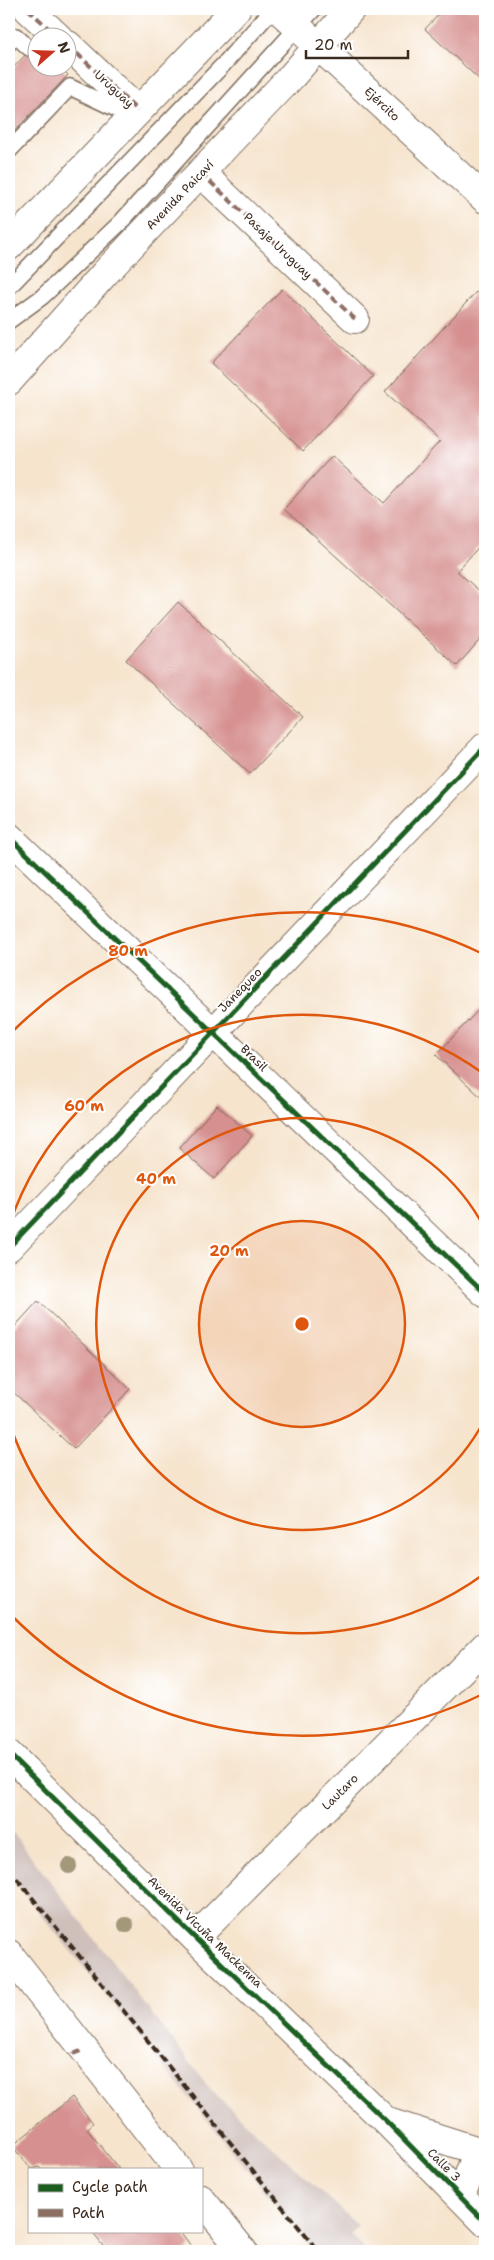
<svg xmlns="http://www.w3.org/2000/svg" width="494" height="2260" font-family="'Shantell Sans',sans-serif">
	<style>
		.industrial { fill: #cfc0bb }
		.building { fill: #d6908f }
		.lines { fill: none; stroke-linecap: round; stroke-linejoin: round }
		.lane-casing { stroke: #7c6b5b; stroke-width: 18 }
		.street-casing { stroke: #7c6b5b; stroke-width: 30 }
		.secondary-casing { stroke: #7c6b5b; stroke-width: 30 }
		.primary-casing { stroke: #7c6b5b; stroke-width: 30 }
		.lane { stroke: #fff; stroke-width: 15 }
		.street { stroke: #fff; stroke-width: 28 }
		.secondary { stroke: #fff; stroke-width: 28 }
		.primary { stroke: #fff; stroke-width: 28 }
		.rail { stroke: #3b2a1e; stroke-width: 4; stroke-dasharray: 8 4; stroke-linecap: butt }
		.quiet { stroke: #8d6e63; stroke-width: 4; stroke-dasharray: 8 4; stroke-linecap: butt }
		.cycleway-casing { stroke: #fff; stroke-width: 8 }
		.cycleway { stroke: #1b5e20; stroke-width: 5 }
		.tree { fill: #a3987a }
		.ring { fill: none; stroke: #df570d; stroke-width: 2.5 }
		.labels { text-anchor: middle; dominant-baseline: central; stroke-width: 4; stroke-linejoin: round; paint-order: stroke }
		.street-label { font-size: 12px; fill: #3b2a1e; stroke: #fff }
		.centre { fill: #df570d; stroke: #fff; stroke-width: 2.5 }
		.ring-label { font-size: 15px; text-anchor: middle; font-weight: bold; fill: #df570d; stroke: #fff; stroke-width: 4; stroke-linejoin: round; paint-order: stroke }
	</style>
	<rect width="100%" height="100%" fill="#fff"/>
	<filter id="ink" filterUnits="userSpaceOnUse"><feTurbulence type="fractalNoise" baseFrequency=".02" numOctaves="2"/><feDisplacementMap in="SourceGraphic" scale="10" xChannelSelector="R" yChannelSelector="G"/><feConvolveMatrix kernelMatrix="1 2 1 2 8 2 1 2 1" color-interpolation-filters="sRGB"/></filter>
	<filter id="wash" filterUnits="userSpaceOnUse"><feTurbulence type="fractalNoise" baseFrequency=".0096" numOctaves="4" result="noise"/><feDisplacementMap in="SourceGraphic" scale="20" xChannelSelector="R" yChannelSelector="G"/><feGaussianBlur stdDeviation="1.12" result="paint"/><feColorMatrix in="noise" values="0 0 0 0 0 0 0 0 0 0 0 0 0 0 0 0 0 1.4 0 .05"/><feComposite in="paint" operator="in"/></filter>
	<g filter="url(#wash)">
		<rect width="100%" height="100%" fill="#f6e4cd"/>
		<polygon class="industrial" points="9,1828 211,2090 358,2226 351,2235 366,2251 313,2251 9,1875"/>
		<g id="blocks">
			<g class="building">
				<polygon points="444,9 485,9 485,85 425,29"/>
				<polygon points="36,44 38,45 38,68 61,68 68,75 9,137 9,72"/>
				<polygon points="282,289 373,376 303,451 211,363"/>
				<polygon points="476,292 485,300 485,540 457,571 485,596 485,634 457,666 284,509 332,456 384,503 440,441 385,392"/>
				<polygon points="178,602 303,717 250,774 126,660"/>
				<polygon points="485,1003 485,1099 484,1100 436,1055"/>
				<polygon points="217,1105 252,1136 214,1179 179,1148"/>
				<polygon points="38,1301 130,1389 74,1449 9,1388 9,1333"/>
				<polygon points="72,2097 93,2123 87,2129 119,2169 41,2169 39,2167 31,2169 12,2146"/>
				<polygon points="91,2231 180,2231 191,2246 185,2251 107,2251"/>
			</g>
		</g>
	</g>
	<g filter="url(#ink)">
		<use href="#blocks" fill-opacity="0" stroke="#7c6b5b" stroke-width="1"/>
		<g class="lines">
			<defs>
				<g id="lane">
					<polyline points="9,43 16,36 29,48"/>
					<polyline points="9,151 70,87 133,117"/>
					<polyline points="9,287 223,65 273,9"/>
					<polyline points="9,321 42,297 120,223 314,9"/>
				</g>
				<g id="street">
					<polyline points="28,9 59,38"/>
					<polyline points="68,45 138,111"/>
					<polyline points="201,173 355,319"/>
					<polyline points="9,837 485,1293"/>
					<polyline points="9,1247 485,747"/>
					<polyline points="195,1938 485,1646"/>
					<polyline points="9,1954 178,2169"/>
					<polyline points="201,2199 243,2251"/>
				</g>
				<g id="secondary">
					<polyline points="278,9 485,199"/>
					<polyline points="9,1754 195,1938 388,2123 485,2222"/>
					<polyline points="391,2123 485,2153"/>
					<polyline points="461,2196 478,2150"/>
				</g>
				<g id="primary">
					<polyline points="9,246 236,9"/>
					<polyline points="9,381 106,272 291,77 351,9"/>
				</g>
			</defs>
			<use href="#lane" class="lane-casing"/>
			<use href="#street" class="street-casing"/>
			<use href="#secondary" class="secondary-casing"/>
			<use href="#primary" class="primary-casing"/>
			<use href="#lane" class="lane"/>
			<use href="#street" class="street"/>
			<use href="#secondary" class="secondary"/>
			<use href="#primary" class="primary"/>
			<polyline class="rail" points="9,1869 318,2251"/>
			<g class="quiet">
				<polyline points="28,9 59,38"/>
				<polyline points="68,45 138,111"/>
				<polyline points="201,173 355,319"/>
				<polyline points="73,2054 83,2050"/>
			</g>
			<defs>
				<g id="cycleway">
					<polyline points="9,837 485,1293"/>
					<polyline points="9,1247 485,747"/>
					<polyline points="9,1754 195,1938 388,2123 485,2222"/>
				</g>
			</defs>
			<use href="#cycleway" class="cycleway-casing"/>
			<use href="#cycleway" class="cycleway"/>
		</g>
		<g class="tree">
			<circle cx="69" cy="1866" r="8"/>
			<circle cx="126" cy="1925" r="8"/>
		</g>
	</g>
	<circle cx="302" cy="1324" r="103" fill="#df570d" fill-opacity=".12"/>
	<g class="ring">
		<circle cx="302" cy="1324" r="103"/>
		<path d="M485 1419A206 206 0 1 1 485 1229"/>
		<path d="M484 1574A309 309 0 0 1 9 1422M9 1226A309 309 0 0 1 484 1074"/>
		<path d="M483 1694A412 412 0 0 1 11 1615M11 1033A412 412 0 0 1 483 954"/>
	</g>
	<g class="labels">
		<g class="street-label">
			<text transform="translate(114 89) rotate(43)">Uruguay</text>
			<text transform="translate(382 104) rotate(43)">Ejército</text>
			<text transform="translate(180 195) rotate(-46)">Avenida Paicaví</text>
			<text transform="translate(278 246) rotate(44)">Pasaje Uruguay</text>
			<text transform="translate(240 990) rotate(-46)">Janequeo</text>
			<text transform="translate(254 1058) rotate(44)">Brasil</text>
			<text transform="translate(340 1792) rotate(-45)">Lautaro</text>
			<text transform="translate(205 1932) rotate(44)">Avenida Vicuña Mackenna</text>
			<text transform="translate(444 2165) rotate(45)">Calle 3</text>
		</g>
	</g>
	<circle cx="302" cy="1324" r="8" class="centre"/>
	<g class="ring-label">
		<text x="128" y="956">80 m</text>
		<text x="84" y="1111">60 m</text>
		<text x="156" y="1184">40 m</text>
		<text x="229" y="1256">20 m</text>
	</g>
	<rect width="494" height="2260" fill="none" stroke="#fff" stroke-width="30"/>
	<rect x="28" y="2168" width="175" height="65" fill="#ffffff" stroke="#b1aaa5"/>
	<rect x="38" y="2184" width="25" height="8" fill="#1b5e20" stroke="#b1aaa5"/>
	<text x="72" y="2192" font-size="15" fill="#3b2a1e">Cycle path</text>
	<rect x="38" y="2209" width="25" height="8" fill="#8d6e63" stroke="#b1aaa5"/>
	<text x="72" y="2218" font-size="15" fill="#3b2a1e">Path</text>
	<g transform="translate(52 52) rotate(70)"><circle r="24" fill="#ffffff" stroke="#b1aaa5"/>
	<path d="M0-4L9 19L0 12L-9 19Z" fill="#c8321e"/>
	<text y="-8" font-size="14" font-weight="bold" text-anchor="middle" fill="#3b2a1e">N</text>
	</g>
	<path d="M306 50v8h102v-8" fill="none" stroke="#3b2a1e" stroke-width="2.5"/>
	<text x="314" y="50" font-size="15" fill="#3b2a1e" stroke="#ffffff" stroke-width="4" paint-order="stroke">20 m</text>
</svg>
